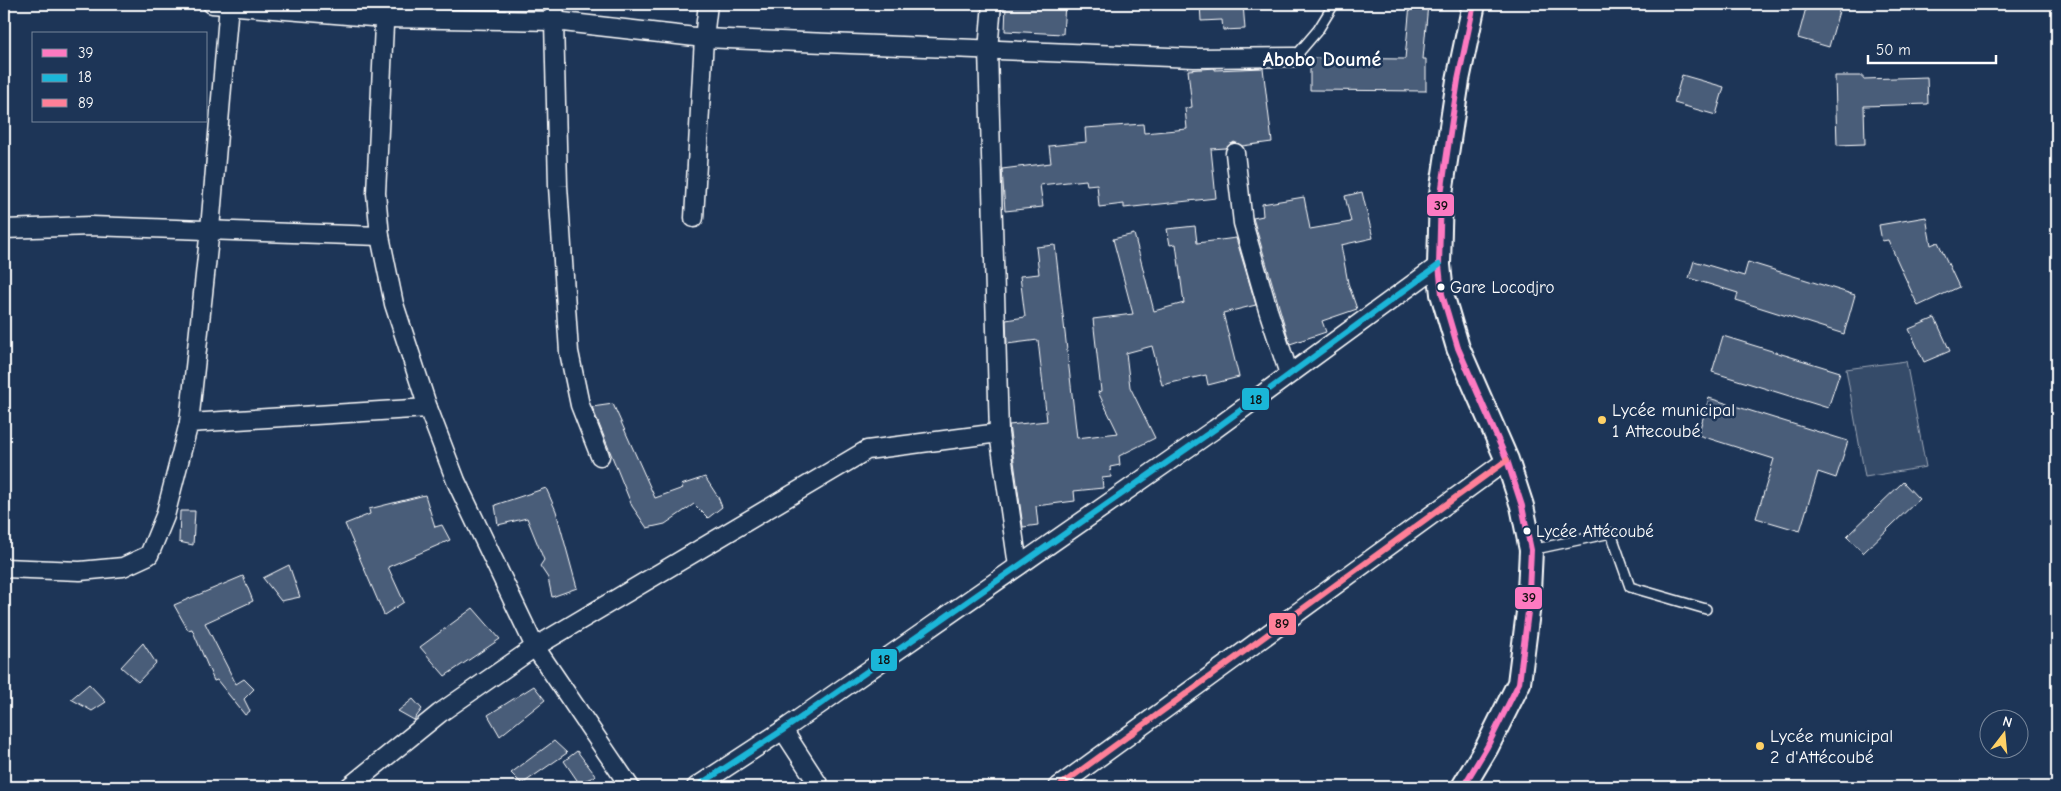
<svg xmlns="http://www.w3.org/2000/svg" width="2061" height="791" font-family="'Comic Neue',sans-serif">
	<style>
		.green { fill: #364b69; stroke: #9aa5b4 }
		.building { fill: #4a5d79; stroke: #fff }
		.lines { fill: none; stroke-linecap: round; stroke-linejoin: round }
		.service-casing { stroke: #fff; stroke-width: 12 }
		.minor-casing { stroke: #fff; stroke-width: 21 }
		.tertiary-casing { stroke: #fff; stroke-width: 26 }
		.service { stroke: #1d3557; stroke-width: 9 }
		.minor { stroke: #1d3557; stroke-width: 18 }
		.tertiary { stroke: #1d3557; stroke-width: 22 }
		.bus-1-casing { stroke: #1d3557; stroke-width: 10 }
		.bus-2-casing { stroke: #1d3557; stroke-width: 10 }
		.bus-3-casing { stroke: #1d3557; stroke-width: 10 }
		.bus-1 { stroke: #fe7ac1; stroke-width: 6 }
		.bus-2 { stroke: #1ab6d8; stroke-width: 6 }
		.bus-3 { stroke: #ff8098; stroke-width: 6 }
		.bus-dot { fill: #fff; stroke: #1d3557; stroke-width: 2 }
		.poi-dot { fill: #ffd166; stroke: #1d3557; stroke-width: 2 }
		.labels { text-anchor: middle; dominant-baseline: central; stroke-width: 5; stroke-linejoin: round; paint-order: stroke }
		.bus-label { font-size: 17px; fill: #fff; stroke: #1d3557; text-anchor: start }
		.poi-label { font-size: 18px; fill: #fff; stroke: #1d3557; text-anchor: start }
		.quarter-label { font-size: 20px; font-weight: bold; fill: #fff; stroke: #1d3557 }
		.line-badge { stroke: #1d3557; stroke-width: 2 }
		.pale-badge-label { font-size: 14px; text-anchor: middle; font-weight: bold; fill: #111 }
	</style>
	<rect width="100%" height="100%" fill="#1d3557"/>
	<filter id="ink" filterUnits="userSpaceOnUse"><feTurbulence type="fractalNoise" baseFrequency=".02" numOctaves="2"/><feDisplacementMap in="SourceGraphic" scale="10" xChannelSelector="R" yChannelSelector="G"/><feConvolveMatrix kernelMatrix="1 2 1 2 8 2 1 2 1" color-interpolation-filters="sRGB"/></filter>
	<g filter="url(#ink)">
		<polygon class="green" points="1906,361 1926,467 1865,477 1846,369"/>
		<g class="building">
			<polygon points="1006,4 1065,4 1063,34 1005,31"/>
			<polygon points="1200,4 1243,4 1245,29 1223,30 1222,20 1201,21"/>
			<polygon points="1410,4 1428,4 1423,59 1426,59 1426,91 1310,90 1310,58 1405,59"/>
			<polygon points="1807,4 1841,4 1829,47 1798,38"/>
			<polygon points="1215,68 1215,70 1263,68 1272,142 1242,146 1234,142 1226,148 1211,149 1216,198 1124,208 1124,204 1099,207 1097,184 1087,185 1086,180 1040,185 1043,207 1005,211 1002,169 1051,163 1049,146 1086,142 1085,128 1143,124 1144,133 1187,129 1185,108 1192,107 1188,70"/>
			<polygon points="1682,75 1724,87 1716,115 1674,103"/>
			<polygon points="1835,76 1863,76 1863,79 1927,77 1928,104 1864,106 1865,144 1837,145"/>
			<polygon points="1362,192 1373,238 1341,245 1348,283 1357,309 1322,321 1326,332 1290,344 1253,218 1263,216 1262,204 1304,197 1310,229 1351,222 1345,196"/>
			<polygon points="1926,217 1931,245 1938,242 1959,287 1918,306 1888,240 1882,241 1879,225"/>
			<polygon points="1195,226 1197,243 1236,238 1256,305 1223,313 1239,377 1208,385 1206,375 1162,385 1152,346 1126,353 1130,387 1155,438 1119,456 1120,465 1110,467 1111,477 1102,478 1103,488 1074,491 1075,501 1036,506 1038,525 1023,527 1009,425 1047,421 1038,340 1007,344 1006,320 1025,317 1020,276 1039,274 1036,247 1055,245 1077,438 1118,433 1098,392 1101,391 1093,319 1133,314 1113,239 1134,234 1154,311 1184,303 1176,244 1170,245 1167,229"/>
			<polygon points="1694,261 1744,276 1748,262 1855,295 1844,334 1736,300 1738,293 1689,278"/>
			<polygon points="1935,318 1950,351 1924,362 1909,329"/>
			<polygon points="1723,336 1840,372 1828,408 1712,372"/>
			<polygon points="1709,398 1848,441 1836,478 1818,472 1800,531 1756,518 1774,459 1698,435"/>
			<polygon points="613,404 655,498 683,488 681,485 705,477 718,497 722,507 708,518 694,504 665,524 647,528 632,506 592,407"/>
			<polygon points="1903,482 1919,499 1863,553 1847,536"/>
			<polygon points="546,488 556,511 577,588 552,597 548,578 540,566 544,560 527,518 498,525 495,505"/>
			<polygon points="425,495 435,527 442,525 450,540 388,567 404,602 384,615 345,524 370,514 369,509"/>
			<polygon points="180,511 195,511 193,545 179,542"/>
			<polygon points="289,565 300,597 281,601 263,578"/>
			<polygon points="243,576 253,601 205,623 236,684 244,679 254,689 244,699 250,711 245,715 217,680 214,681 192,629 188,630 174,605"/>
			<polygon points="473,608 500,639 445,676 420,647"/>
			<polygon points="143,643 156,663 138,682 121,667"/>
			<polygon points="89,684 106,702 92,711 71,699"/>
			<polygon points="534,686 545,700 500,736 488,715"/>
			<polygon points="413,699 422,709 414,720 398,711"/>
			<polygon points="554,741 567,753 522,784 511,773"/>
			<polygon points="577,751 596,776 579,783 564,761"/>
		</g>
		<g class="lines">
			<defs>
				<g id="service">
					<polyline points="1295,57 1318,30 1334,4"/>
					<polyline points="1531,550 1611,533 1630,587 1706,609"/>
				</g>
				<g id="minor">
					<polyline points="212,4 384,18 554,21 704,38 1194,58 1295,57"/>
					<polyline points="385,4 376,193 380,236 394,304 428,408 456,481 535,647 630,787"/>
					<polyline points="555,4 554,21 558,186 569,352 580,405 600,456"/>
					<polyline points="992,4 988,50 999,433 1018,566"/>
					<polyline points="1235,153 1243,223 1268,310 1289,374"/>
					<polyline points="694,218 704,38 708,4"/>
					<polyline points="4,229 91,226 380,236"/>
					<polyline points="189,423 210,229 229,4"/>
					<polyline points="4,568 80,571 123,567 149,555 165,516 189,423 428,408"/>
					<polyline points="783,730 820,787"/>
					<polyline points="349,787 440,713 535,647 867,450 999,433"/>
					<polyline points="696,787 783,730 1215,429 1439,265"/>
					<polyline points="1058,787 1507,460"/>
				</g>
				<polyline id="tertiary" points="1463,787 1487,747 1519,683 1528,612 1531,550 1522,506 1507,460 1458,348 1442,294 1439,265 1441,194 1458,80 1474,4"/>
			</defs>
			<use href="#service" class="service-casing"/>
			<use href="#minor" class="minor-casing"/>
			<use href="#tertiary" class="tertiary-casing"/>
			<use href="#service" class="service"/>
			<use href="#minor" class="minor"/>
			<use href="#tertiary" class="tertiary"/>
			<defs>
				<polyline id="bus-1" points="1463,787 1487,747 1519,683 1528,612 1531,550 1522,506 1507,460 1458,348 1442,294 1439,265 1441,194 1458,80 1474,4"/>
				<polyline id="bus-2" points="696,787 783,730 1215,429 1439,265"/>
				<polyline id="bus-3" points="1058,787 1507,460"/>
			</defs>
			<use href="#bus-1" class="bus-1-casing"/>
			<use href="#bus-2" class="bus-2-casing"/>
			<use href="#bus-3" class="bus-3-casing"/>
			<use href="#bus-1" class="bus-1"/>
			<use href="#bus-2" class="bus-2"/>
			<use href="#bus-3" class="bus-3"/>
		</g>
	</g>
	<g class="bus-dot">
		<circle cx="1441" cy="287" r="4.5"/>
		<circle cx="1527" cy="531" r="4.5"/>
	</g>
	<g class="poi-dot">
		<circle cx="1602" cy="420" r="5"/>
		<circle cx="1760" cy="746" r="5"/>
	</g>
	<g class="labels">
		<g class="bus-label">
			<text x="1450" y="287">Gare Locodjro</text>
			<text x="1536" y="531">Lycée Attécoubé</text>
		</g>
		<g class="poi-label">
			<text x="1612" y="410">Lycée municipal<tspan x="1612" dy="21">1 Attecoubé</tspan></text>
			<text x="1770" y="736">Lycée municipal<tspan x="1770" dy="21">2 d'Attécoubé</tspan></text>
		</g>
		<g class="quarter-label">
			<text x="1322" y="59">Abobo Doumé</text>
		</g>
	</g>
	<g class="line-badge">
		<rect x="1426" y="193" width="29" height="24" rx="5" fill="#fe7ac1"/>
		<rect x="1241" y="387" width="29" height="24" rx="5" fill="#1ab6d8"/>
		<rect x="1514" y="586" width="29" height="24" rx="5" fill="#fe7ac1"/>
		<rect x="1268" y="612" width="29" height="24" rx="5" fill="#ff8098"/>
		<rect x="870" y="648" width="28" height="24" rx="5" fill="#1ab6d8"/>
	</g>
	<g class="pale-badge-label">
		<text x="1441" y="210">39</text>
		<text x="1256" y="404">18</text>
		<text x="1529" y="602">39</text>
		<text x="1282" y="628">89</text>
		<text x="884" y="664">18</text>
	</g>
	<rect width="2061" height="791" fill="none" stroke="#1d3557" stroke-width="20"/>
	<rect x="10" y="10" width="2041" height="771" fill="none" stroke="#fff" stroke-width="2" filter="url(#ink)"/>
	<rect x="32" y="32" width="175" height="90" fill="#1d3557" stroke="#77869a"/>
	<rect x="42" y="49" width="25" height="8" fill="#fe7ac1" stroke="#77869a"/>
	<text x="78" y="58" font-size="15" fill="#ffffff">39</text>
	<rect x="42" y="74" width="25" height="8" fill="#1ab6d8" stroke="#77869a"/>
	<text x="78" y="82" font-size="15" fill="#ffffff">18</text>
	<rect x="42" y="99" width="25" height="8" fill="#ff8098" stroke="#77869a"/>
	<text x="78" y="108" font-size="15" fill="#ffffff">89</text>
	<g transform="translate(2004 734) rotate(16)"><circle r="24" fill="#1d3557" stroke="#77869a"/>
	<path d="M0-4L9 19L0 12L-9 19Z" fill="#ffd166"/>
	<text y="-8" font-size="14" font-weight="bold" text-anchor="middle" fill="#ffffff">N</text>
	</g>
	<path d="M1868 55v8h128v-8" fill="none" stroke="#ffffff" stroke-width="2.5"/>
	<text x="1876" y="55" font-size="15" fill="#ffffff" stroke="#1d3557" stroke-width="4" paint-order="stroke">50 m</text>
</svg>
